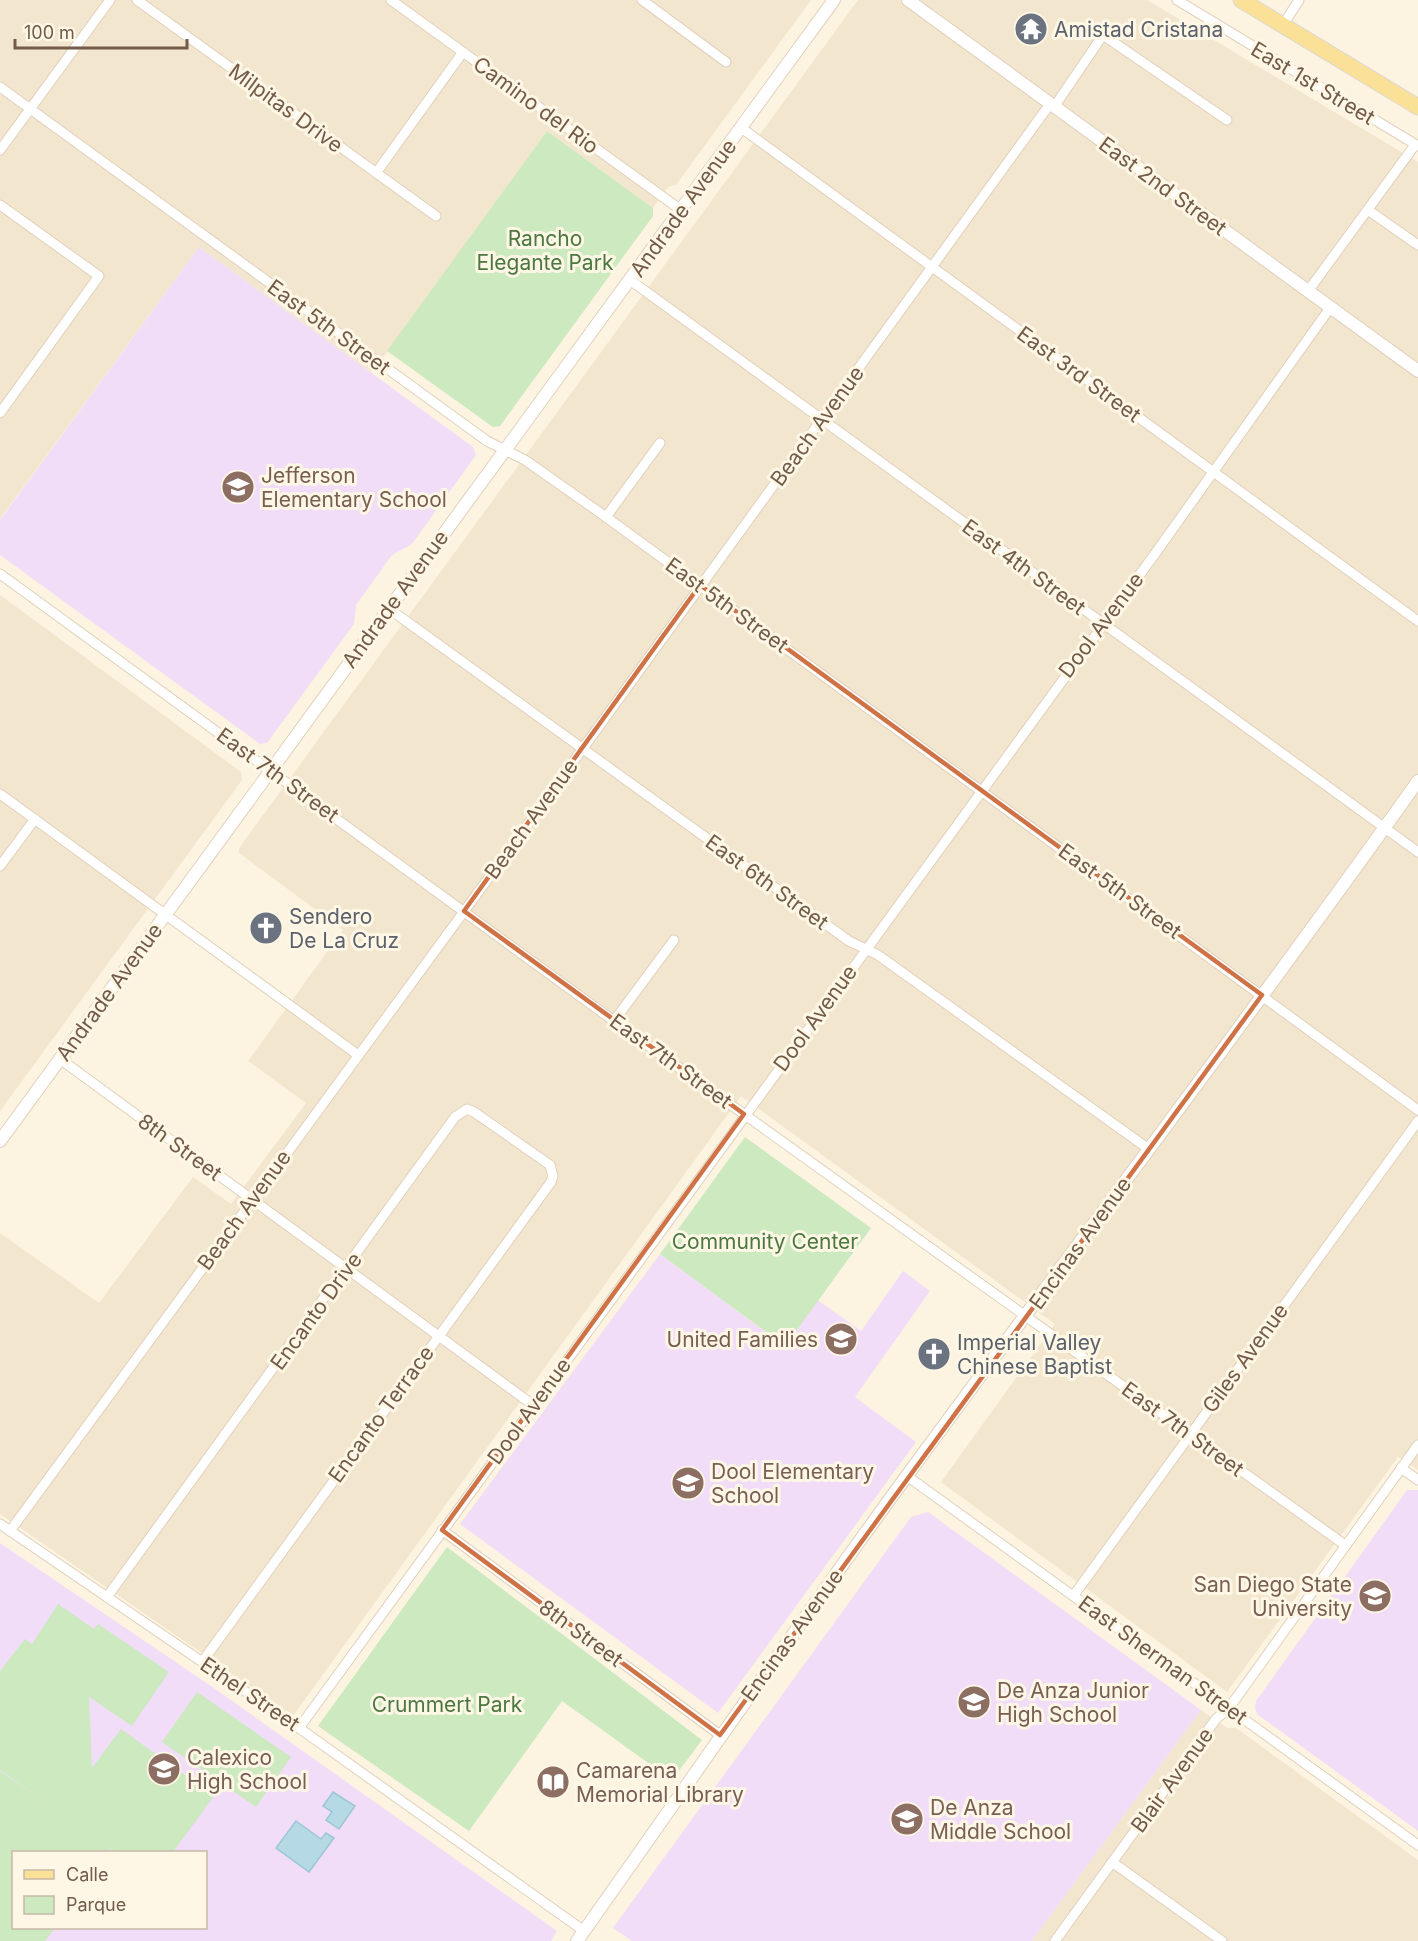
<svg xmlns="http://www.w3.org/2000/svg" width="1418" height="1941" font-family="Inter,sans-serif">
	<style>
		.residential { fill: #f3e6ce }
		.education { fill: #f1ddf8; fill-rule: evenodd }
		.green { fill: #cce9bf }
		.water { fill: #b5d9e5; stroke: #9bc7d6; stroke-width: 1.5 }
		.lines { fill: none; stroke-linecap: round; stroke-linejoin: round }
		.minor-casing { stroke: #e0d0bc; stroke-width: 11 }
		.tertiary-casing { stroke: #e0d0bc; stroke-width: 14 }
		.primary-casing { stroke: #ddd8d3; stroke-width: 17 }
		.minor { stroke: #fff; stroke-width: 9 }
		.tertiary { stroke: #fff; stroke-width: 12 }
		.primary { stroke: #fbe098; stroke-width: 15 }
		.marked { fill: none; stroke: #cf7245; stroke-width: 4.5; stroke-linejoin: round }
		.labels { text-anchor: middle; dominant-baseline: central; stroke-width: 6; stroke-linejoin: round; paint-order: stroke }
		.worship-label { font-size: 21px; fill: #5b616d; stroke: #fff7e6; text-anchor: start }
		.street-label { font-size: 21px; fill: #725b48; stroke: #fff7e6 }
		.park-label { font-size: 21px; fill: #4b7840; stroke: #fff7e6 }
		.education-label { font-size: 21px; fill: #785e54; stroke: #fff7e6; text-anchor: start }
	</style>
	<rect width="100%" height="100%" fill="#fcf4e0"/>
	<g class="residential">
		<polygon points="0,0 811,0 676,185 668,187 653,208 547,131 372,373 199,247 0,519"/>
		<polygon points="858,0 1147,0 1418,162 1418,1470 1398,1457 1227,1692 941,1482 1055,1324 741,1096 293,1716 0,1514 0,1233 99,1303 193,1177 231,1204 306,1103 248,1061 343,930 239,853 239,848"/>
		<polygon points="0,595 241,772 242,780 0,1111"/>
		<polygon points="1201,1710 1227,1728 1236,1728 1418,1860 1418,1941 1032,1941"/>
	</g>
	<g class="education">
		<polygon points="199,247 473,447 476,455 412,544 392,555 356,605 354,624 267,743 260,744 0,555 0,520"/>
		<polygon points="660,1254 782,1344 815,1298 861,1331 903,1271 930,1291 855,1397 916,1442 718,1713 460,1524"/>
		<polygon points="1407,1490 1418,1490 1418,1831 1257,1714 1255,1707 1256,1701"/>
		<polygon points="928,1512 1201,1710 1032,1941 632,1941 613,1928 911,1517"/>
		<path d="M0,1543L211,1686L557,1931L551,1941H0ZM14,1852H206V1928H14Z"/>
	</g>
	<g class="green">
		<polygon points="547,131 653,208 653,216 500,426 493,427 387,351"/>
		<polygon points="745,1137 871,1228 785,1346 660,1254"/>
		<polygon points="447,1547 702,1740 672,1780 562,1701 469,1831 318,1726"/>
		<polygon points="58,1604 94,1629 98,1624 169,1672 132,1726 89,1697 92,1768 121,1729 214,1796 173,1852 116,1852 110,1849 107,1852 14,1852 14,1928 55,1928 45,1941 0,1941 0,1771 51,1806 0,1770 0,1671 25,1639 32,1644"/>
		<polygon points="197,1692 291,1757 256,1807 162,1742"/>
	</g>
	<g class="water">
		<polygon points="333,1792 355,1806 339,1829 326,1820 332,1812 323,1806"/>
		<polygon points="296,1821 321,1839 326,1833 334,1838 309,1872 276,1848"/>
	</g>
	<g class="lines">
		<defs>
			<g id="minor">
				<polyline points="137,0 436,216"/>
				<polyline points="391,0 681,210"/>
				<polyline points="642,0 726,62"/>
				<polyline points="1177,0 1418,146"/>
				<polyline points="1283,25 1299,0"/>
				<polyline points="0,87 487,441 525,460 606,517 1418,1110"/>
				<polyline points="1054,107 1103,35 1227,120"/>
				<polyline points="740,127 1418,621"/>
				<polyline points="0,150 110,0"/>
				<polyline points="376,173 463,52"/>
				<polyline points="0,205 99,276 0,413"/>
				<polyline points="1368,210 1418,245"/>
				<polyline points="630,280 1418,852"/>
				<polyline points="1308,291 1415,145"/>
				<polyline points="606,517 660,443"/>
				<polyline points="0,574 614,1021 1345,1545"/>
				<polyline points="388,608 849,941 878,955 1150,1150"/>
				<polyline points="0,794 358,1055"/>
				<polyline points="0,866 35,819"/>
				<polyline points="614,1021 674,940"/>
				<polyline points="60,1059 533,1405"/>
				<polyline points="1401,1468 1418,1480"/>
				<polyline points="907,1476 1418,1845"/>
				<polyline points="0,1524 299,1728 584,1931"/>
				<polyline points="442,1530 720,1735"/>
				<polyline points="10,1531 523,831 1050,104"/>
				<polyline points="1074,1595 1418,1121"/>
				<polyline points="107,1597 455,1117 467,1109 474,1112 550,1165 553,1176 551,1182 202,1662"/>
				<polyline points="299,1728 1157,551 1330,308"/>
				<polyline points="1112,1862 1222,1941"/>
				<polyline points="1055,1941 1216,1719 1229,1708 1418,1445"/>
			</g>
			<g id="tertiary">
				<polyline points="908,0 1418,371"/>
				<polyline points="0,1141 834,0"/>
				<path d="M577,1941C687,1786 794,1630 906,1477C1076,1245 1251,1016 1418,781"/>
			</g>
			<polyline id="primary" points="1241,0 1418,107"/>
		</defs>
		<use href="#minor" class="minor-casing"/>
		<use href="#tertiary" class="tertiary-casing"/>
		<use href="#primary" class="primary-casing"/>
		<use href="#minor" class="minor"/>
		<use href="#tertiary" class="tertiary"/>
		<use href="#primary" class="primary"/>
	</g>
	<path class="marked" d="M700,585L1262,995L720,1735L442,1530L744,1114L464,911Z"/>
	<defs>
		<symbol id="temple-disc" viewBox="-11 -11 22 22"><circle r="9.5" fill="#6b7280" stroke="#fff7e6"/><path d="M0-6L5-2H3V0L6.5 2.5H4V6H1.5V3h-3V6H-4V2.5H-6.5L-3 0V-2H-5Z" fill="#fff"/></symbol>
		<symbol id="school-disc" viewBox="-11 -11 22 22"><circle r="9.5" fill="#8d6e63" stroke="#fff7e6"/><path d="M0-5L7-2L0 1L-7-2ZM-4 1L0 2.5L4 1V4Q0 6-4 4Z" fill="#fff"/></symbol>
		<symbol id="church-disc" viewBox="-11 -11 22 22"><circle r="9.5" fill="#6b7280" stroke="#fff7e6"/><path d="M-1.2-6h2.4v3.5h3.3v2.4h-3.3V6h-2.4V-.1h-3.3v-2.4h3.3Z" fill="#fff"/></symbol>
		<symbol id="university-disc" viewBox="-11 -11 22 22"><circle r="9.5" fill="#8d6e63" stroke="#fff7e6"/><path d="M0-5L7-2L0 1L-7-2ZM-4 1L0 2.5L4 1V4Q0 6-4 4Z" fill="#fff"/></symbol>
		<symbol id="library-disc" viewBox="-11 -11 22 22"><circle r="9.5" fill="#8d6e63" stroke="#fff7e6"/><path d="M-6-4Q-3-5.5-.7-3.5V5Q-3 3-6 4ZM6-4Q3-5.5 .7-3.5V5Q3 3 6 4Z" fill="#fff"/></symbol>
	</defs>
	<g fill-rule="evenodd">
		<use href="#temple-disc" x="1012" y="10" width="38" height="38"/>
		<use href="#school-disc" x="219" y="468" width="38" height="38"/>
		<use href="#church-disc" x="247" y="909" width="38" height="38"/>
		<use href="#school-disc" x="822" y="1320" width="38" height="38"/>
		<use href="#church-disc" x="915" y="1335" width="38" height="38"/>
		<use href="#school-disc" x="669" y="1464" width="38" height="38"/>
		<use href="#university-disc" x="1356" y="1577" width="38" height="38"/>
		<use href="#school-disc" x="955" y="1683" width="38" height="38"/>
		<use href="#school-disc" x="145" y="1750" width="38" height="38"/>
		<use href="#library-disc" x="534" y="1763" width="38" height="38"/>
		<use href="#school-disc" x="888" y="1800" width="38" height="38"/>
	</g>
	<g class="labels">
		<g class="worship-label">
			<text x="1054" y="29">Amistad Cristana</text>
			<text x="289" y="916">Sendero<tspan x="289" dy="24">De La Cruz</tspan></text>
			<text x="957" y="1342">Imperial Valley<tspan x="957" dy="24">Chinese Baptist</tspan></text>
		</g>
		<g class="street-label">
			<text transform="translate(1313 83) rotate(31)">East 1st Street</text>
			<text transform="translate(536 105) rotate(36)">Camino del Rio</text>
			<text transform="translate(286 108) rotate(36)">Milpitas Drive</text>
			<text transform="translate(1163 186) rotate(36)">East 2nd Street</text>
			<text transform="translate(683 208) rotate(-54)">Andrade Avenue</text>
			<text transform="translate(329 327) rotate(36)">East 5th Street</text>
			<text transform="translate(1079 374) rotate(36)">East 3rd Street</text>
			<text transform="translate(817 426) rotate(-54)">Beach Avenue</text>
			<text transform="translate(1024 567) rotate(36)">East 4th Street</text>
			<text transform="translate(395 599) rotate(-54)">Andrade Avenue</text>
			<text transform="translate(727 605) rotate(36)">East 5th Street</text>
			<text transform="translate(1101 625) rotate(-53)">Dool Avenue</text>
			<text transform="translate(278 775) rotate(36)">East 7th Street</text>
			<text transform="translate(531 819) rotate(-54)">Beach Avenue</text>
			<text transform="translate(767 882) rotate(36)">East 6th Street</text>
			<text transform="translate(1120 891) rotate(36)">East 5th Street</text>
			<text transform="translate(109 992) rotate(-54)">Andrade Avenue</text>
			<text transform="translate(815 1018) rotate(-54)">Dool Avenue</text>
			<text transform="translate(671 1061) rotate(36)">East 7th Street</text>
			<text transform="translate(180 1147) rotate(36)">8th Street</text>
			<text transform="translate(244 1210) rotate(-54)">Beach Avenue</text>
			<text transform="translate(1080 1243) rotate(-54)">Encinas Avenue</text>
			<text transform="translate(316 1311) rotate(-54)">Encanto Drive</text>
			<text transform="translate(1245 1358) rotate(-54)">Giles Avenue</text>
			<text transform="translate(529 1411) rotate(-54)">Dool Avenue</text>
			<text transform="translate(381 1414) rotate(-54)">Encanto Terrace</text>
			<text transform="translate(1183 1429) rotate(36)">East 7th Street</text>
			<text transform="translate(581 1633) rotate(36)">8th Street</text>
			<text transform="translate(792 1635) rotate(-54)">Encinas Avenue</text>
			<text transform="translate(1163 1660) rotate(36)">East Sherman Street</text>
			<text transform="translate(250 1694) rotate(34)">Ethel Street</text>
			<text transform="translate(1172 1780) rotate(-54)">Blair Avenue</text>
		</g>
		<g class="park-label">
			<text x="545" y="238">Rancho<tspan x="545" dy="24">Elegante Park</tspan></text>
			<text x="765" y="1241">Community Center</text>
			<text x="447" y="1704">Crummert Park</text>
		</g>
		<g class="education-label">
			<text x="261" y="475">Jefferson<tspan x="261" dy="24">Elementary School</tspan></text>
			<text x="818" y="1339" text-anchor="end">United Families</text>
			<text x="711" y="1471">Dool Elementary<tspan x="711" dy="24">School</tspan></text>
			<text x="1352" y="1584" text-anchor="end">San Diego State<tspan x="1352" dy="24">University</tspan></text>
			<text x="997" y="1690">De Anza Junior<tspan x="997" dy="24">High School</tspan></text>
			<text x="187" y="1757">Calexico<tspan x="187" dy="24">High School</tspan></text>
			<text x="576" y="1770">Camarena<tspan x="576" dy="24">Memorial Library</tspan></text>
			<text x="930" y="1807">De Anza<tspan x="930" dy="24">Middle School</tspan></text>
		</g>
	</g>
	<rect x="12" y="1851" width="195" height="78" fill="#fff7e6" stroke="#c7b9a7" stroke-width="1.5"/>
	<rect x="24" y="1870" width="30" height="9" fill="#fbe098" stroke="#c7b9a7" stroke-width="1.5"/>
	<text x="66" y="1881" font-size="18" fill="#725b48">Calle</text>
	<rect x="24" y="1896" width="30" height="18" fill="#cce9bf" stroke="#c7b9a7" stroke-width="1.5"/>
	<text x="66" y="1911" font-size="18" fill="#725b48">Parque</text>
	<path d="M15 39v9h172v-9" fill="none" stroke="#725b48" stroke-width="3"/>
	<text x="24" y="39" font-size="18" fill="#725b48" stroke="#fff7e6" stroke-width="4.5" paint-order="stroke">100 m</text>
</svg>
